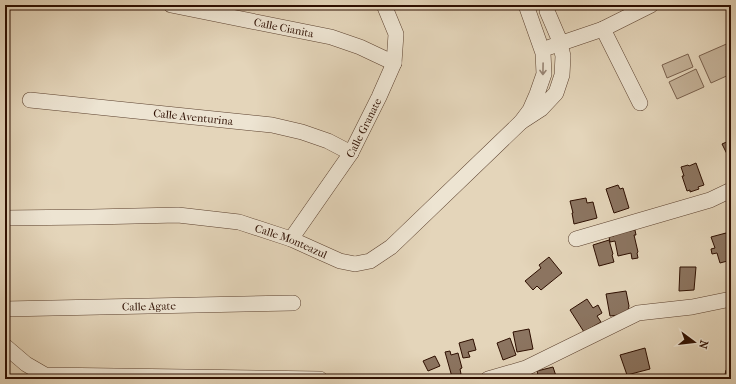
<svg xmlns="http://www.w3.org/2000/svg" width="736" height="384" font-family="'IM FELL French Canon',serif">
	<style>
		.park { fill: #c5b39a; stroke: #79604d }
		.building { fill: #8c7561; stroke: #2d0e00 }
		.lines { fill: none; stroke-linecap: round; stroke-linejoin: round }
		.minor-casing { stroke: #5b402e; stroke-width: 16 }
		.minor { stroke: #ede4d2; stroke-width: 15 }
		.oneway { stroke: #978474 }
		.labels { text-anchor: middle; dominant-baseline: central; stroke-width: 3; stroke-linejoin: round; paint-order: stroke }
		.street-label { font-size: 11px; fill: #2d0e00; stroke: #ede4d2 }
	</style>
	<rect width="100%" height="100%" fill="#e4d5ba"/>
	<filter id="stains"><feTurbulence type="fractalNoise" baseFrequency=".005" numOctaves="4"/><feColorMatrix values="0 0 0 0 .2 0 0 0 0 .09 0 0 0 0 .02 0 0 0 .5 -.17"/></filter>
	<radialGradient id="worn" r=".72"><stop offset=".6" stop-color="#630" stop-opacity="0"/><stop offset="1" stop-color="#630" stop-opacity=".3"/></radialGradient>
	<g class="park">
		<polygon points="731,42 731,74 711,83 699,56"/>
		<polygon points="688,54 693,67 667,78 662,65"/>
		<polygon points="696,69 704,87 677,99 669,82"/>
	</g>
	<g class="building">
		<polygon points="731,140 731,162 722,144"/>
		<polygon points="696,163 704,185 698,187 699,189 690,192 690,190 687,191 682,176 684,176 681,167 688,165 689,166"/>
		<polygon points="618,185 620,189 623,188 629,208 614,213 606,189"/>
		<polygon points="586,198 587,203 593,202 597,218 574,224 572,213 573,213 570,201"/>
		<polygon points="635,230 636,235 634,235 638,252 637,253 638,258 632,259 631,253 618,256 615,241 610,242 609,237 614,236 614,234"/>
		<polygon points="726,233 731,249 731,260 720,263 717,253 712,254 711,249 715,248 711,237"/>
		<polygon points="609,240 613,254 612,255 614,262 599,266 593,245"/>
		<polygon points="549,257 562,273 541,290 537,286 533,290 525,281 541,268 539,265"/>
		<polygon points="680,267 696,267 694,290 679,291"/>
		<polygon points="626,291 629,306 627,314 610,316 606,294"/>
		<polygon points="587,299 593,308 598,305 602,313 597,316 601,322 584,332 570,310"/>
		<polygon points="529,329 533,349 517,352 513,332"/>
		<polygon points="510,338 516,355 503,360 497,343"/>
		<polygon points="473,339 476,350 468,352 470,357 463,358 459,343"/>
		<polygon points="645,348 650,369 627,375 620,355"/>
		<polygon points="450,351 451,355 458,353 462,368 460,369 461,374 452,377 445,352"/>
		<polygon points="435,356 440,366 428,371 423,361"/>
		<polygon points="553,367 557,379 539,379 537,371"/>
		<polygon points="726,370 731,371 731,379 724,379"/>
	</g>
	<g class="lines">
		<defs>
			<g id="minor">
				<path id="s1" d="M171,5L331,37L360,47L394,63"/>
				<polyline points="526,5 543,53 544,74 537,94 530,110 521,122 541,109 556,93 562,75 563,56 559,39 547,11 547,5"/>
				<polyline points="603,29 640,103"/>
				<polyline points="550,47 603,29 651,5"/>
				<path id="s2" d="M30,100L272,125L302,132L328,141L351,153"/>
				<path id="s3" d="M5,218L92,217L178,215L239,222L291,239L340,261L355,264L370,261L391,247L521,122"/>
				<path id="s4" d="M291,239L351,153L379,97L394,63L396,34L384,5"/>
				<polyline points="576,239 710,200 731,190"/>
				<path id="s5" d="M5,309L293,303"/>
				<polyline points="5,346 26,364 45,375 320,379"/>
				<polyline points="488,379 526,368 638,313 692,307 731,299"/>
			</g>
		</defs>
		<use href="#minor" class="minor-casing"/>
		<use href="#minor" class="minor"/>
	</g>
	<defs><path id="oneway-shaft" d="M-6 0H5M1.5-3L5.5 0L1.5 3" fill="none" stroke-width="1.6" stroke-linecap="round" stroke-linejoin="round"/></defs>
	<use class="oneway" href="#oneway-shaft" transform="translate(543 69) rotate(91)"/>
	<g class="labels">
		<g class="street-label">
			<text stroke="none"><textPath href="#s1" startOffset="115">Calle Cianita</textPath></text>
			<text stroke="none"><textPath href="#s2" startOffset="164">Calle Aventurina</textPath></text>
			<text stroke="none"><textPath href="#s4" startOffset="133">Calle Granate</textPath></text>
			<text stroke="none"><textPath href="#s3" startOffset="290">Calle Monteazul</textPath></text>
			<text stroke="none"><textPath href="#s5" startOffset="144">Calle Agate</textPath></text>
		</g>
	</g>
	<rect width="736" height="384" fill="none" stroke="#e4d5ba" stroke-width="20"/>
	<rect x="6" y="6" width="724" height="372" fill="none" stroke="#2d0e00" stroke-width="2"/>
	<rect x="10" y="10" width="716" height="364" fill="none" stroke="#2d0e00"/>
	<g transform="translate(694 342) rotate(105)" stroke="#ede4d2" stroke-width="3" paint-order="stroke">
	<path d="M0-3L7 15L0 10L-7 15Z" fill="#2d0e00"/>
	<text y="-6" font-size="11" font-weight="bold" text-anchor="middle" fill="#2d0e00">N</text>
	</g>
	<rect width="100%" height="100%" filter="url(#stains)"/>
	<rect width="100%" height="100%" fill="url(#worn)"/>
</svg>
